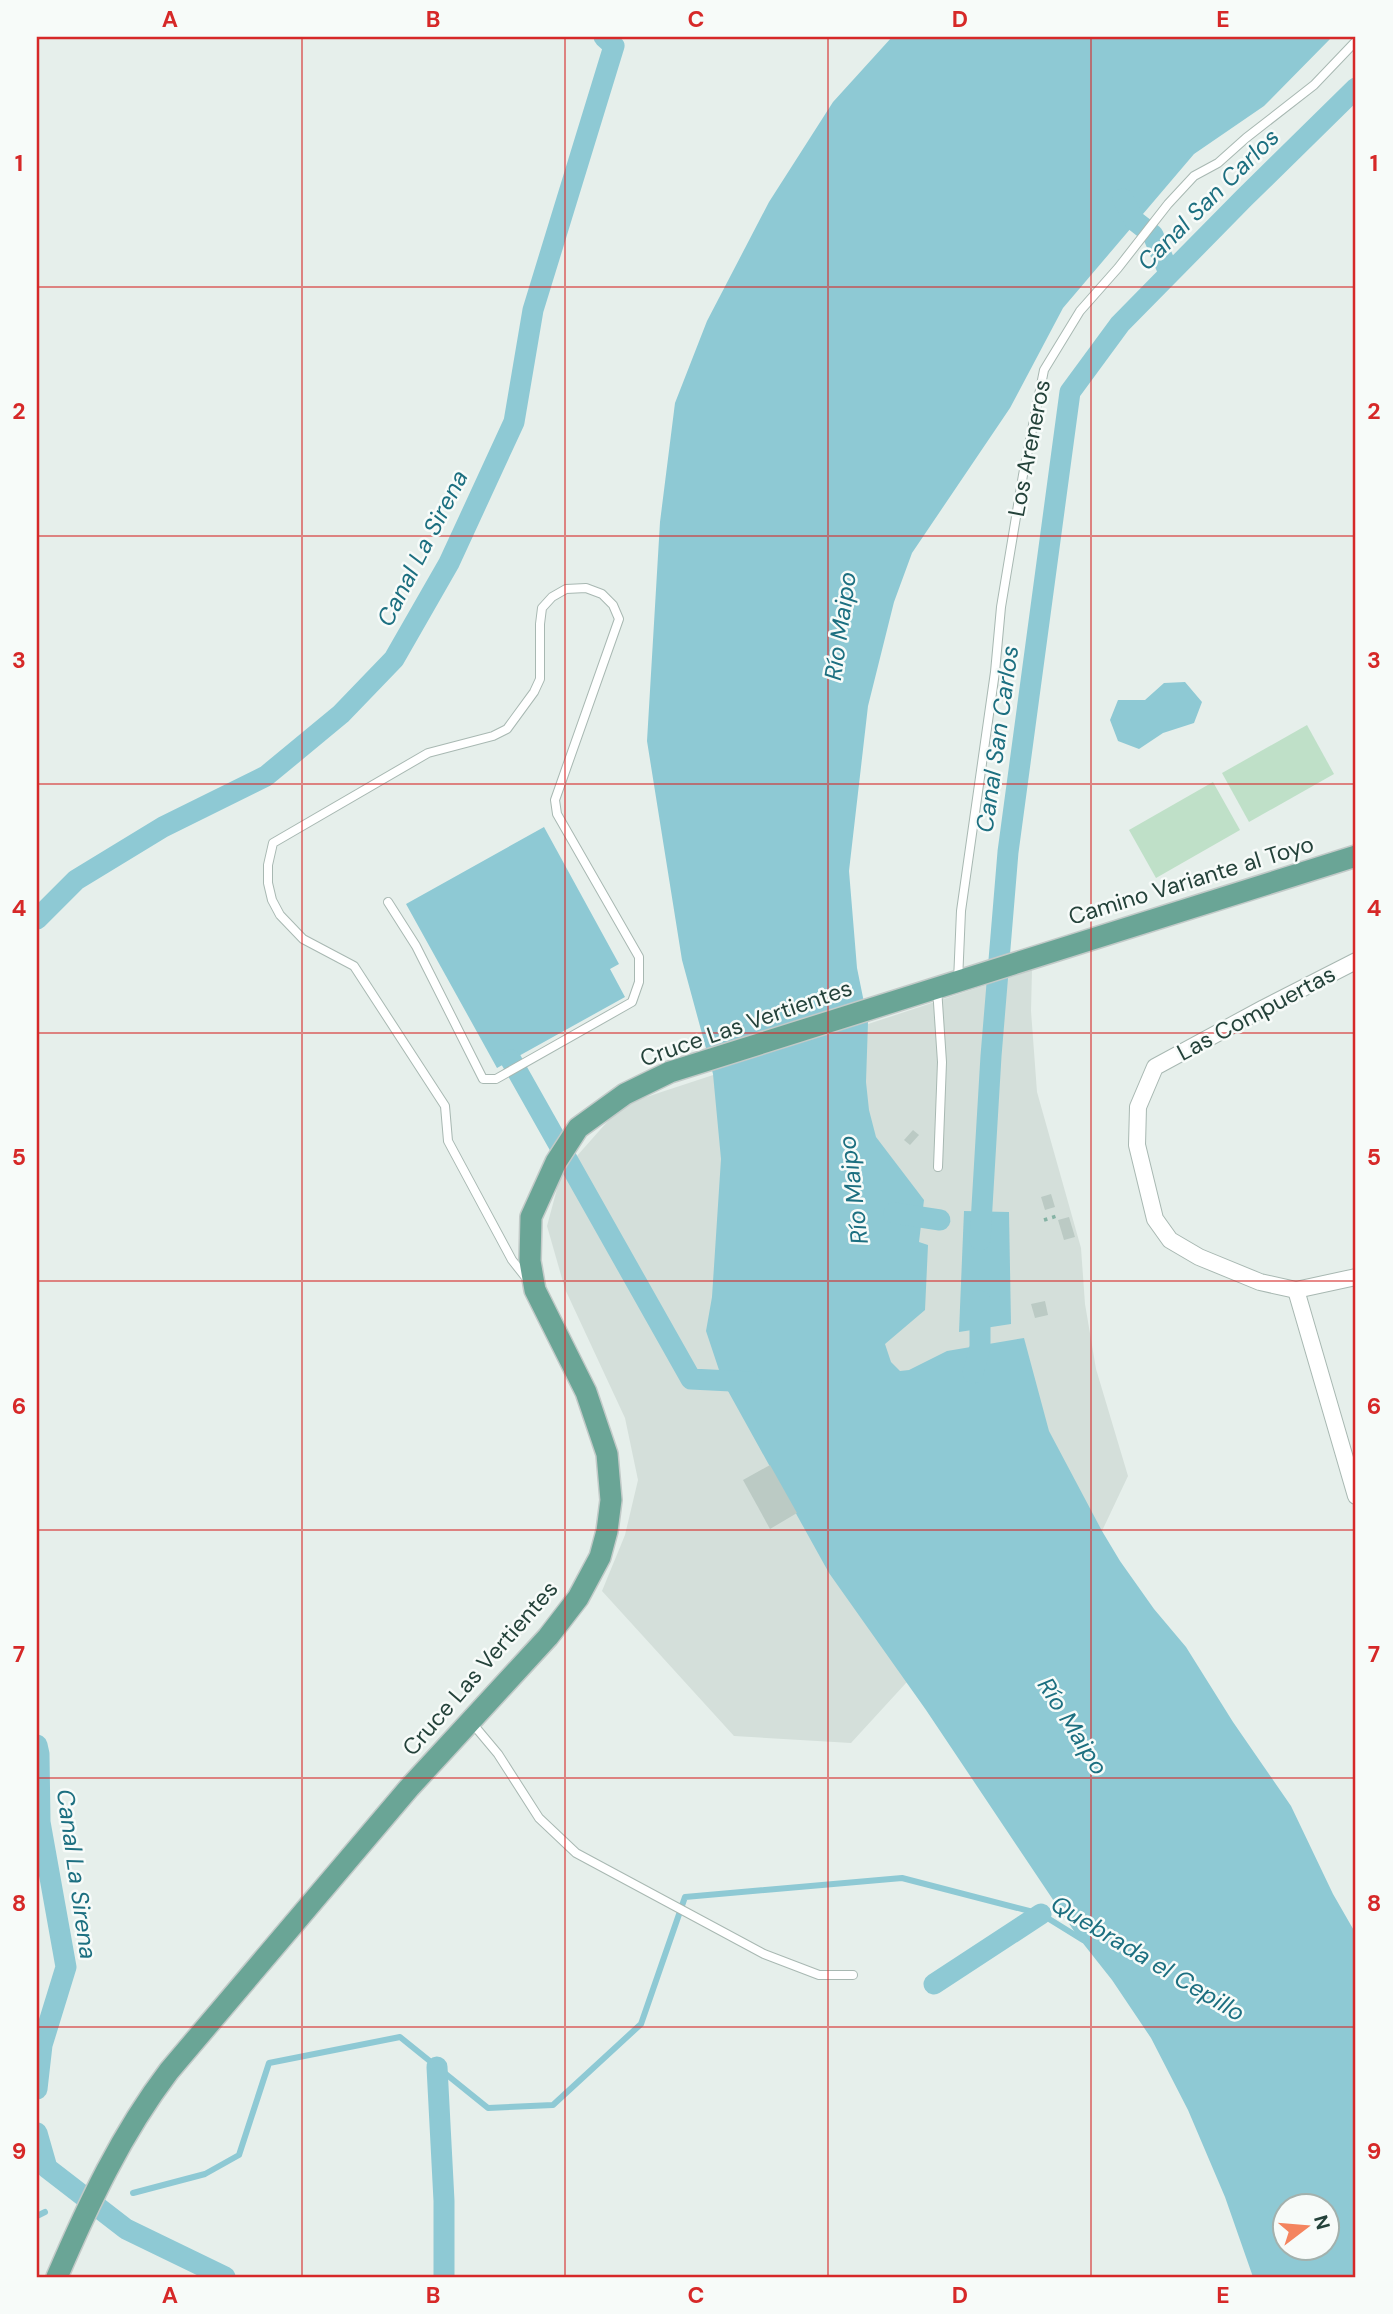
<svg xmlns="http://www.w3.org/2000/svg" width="1393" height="2314" font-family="'DM Sans',sans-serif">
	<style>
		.built { fill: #d4dfda }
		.green { fill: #bfe0c8 }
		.water { fill: #8ec9d4; fill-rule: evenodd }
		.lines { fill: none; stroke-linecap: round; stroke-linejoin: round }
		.stream { stroke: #8ec9d4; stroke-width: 6 }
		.canal { stroke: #8ec9d4; stroke-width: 21 }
		.building { fill: #bbcac4 }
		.service-casing { stroke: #a8b8b2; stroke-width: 10 }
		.minor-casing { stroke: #a8b8b2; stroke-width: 18 }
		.primary-casing { stroke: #c2cac8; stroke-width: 24 }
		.path { stroke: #86b3a5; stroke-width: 3.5; stroke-dasharray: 3.5 5; stroke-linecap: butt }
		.service { stroke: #fff; stroke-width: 8 }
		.minor { stroke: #fff; stroke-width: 16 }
		.primary { stroke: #6aa596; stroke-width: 21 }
		.grid { fill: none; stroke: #d62828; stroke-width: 2; stroke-opacity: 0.55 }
		.labels { text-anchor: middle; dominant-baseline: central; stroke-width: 5; stroke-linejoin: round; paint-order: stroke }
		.street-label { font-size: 23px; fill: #24423a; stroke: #f7fbf9 }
		.water-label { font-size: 24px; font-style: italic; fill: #1c6f80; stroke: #f7fbf9 }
		.neatline { fill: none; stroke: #d62828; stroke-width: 2.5 }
		.grid-label { font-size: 23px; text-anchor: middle; font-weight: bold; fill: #d62828 }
	</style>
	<rect width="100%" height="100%" fill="#e6efeb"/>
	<polygon class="built" points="1032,970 1031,1011 1037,1092 1081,1248 1085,1304 1096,1369 1128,1476 1102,1531 906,1683 851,1743 734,1736 602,1591 625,1535 638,1480 625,1418 565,1289 547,1226 561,1174 622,1105"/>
	<g class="green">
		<polygon points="1307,725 1334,774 1249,822 1222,773"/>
		<polygon points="1213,782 1240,830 1156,878 1129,830"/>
	</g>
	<g class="water">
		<path d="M892,37H1332L1264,106L1194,154L1063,308L1010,408L912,553L894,602L868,706L849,871L857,968L868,1022L866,1082L869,1110L876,1137L924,1200L919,1242L928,1245L925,1310L885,1344L891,1362L900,1371L909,1370L947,1351L1024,1338L1049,1431L1102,1531L1120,1561L1154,1609L1186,1647L1233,1722L1291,1806L1333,1894L1356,1934V2277H1253L1225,2197L1188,2110L1151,2038L1112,1980L1078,1937L926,1710L829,1573L723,1382L706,1331L712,1297L721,1159L713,1074L682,960L647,741L660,522L675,403L707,321L769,202L833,102ZM1284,2206H1326V2248H1284Z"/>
		<polygon points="1185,682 1202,702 1194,723 1163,733 1139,749 1118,741 1110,720 1118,700 1145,700 1164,683"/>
		<polygon points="544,827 619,964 610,969 625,997 497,1068 406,904"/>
		<polygon points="964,1211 1009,1212 1011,1324 959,1332"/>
	</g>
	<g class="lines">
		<g class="stream">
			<polyline points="133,2193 205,2174 239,2155 269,2063 400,2037 488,2108 553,2105 641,2024 685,1897 902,1878 1041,1914 1083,1940"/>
			<polyline points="37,2216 45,2212"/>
		</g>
		<g class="canal">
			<polyline points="1123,199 1135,221 1153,235 1169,273"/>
			<polyline points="37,919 76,880 163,827 266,776 341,714 394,659 449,563 514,422 533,310 614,46 604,37"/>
			<polyline points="511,1060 691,1379 751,1382"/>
			<polyline points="894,1213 940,1220"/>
			<polyline points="980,1240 991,1056 1008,852 1070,392 1120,324 1244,198 1356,88"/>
			<polyline points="973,1373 980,1347 980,1301"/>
			<polyline points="37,1745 39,1754 40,1822 66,1967 42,2045 37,2089"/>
			<polyline points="934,1984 1041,1914"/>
			<polyline points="437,2067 444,2201 444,2277"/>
			<polyline points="37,2133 47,2168 126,2229 225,2277"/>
		</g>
	</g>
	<g class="building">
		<polygon points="913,1130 919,1135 910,1145 904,1140"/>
		<polygon points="1051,1194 1055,1207 1045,1210 1041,1197"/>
		<polygon points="1069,1217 1075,1237 1064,1240 1058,1220"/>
		<polygon points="1045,1301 1048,1315 1035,1318 1031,1304"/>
		<polygon points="770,1465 797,1513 770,1529 743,1480"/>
	</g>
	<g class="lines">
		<defs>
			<g id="service">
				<polyline points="388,902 416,946 483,1079 496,1079 632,1002 639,982 639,957 557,814 555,800 619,619 613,605 602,594 586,588 566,589 552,597 542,608 540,624 540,679 534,692 507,729 493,736 428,753 273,843 268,865 268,883 272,900 280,915 303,939 354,966 445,1106 448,1141 512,1260 527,1279"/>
				<polyline points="958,981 961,911 995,672 1001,607 1023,475 1044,370 1080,311 1118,268 1168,204 1194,176 1218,163 1246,138 1314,85 1356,41"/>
				<polyline points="937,988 942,1062 938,1167"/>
				<polyline points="472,1723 498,1754 539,1818 576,1853 764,1954 819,1975 853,1975"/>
			</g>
			<g id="minor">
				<polyline points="1356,961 1264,1008 1155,1067 1138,1107 1137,1145 1155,1219 1170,1240 1199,1257 1260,1282 1296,1290 1356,1277"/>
				<polyline points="1296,1290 1356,1496"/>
			</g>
			<path id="primary" d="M57,2277C88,2205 121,2134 169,2071L409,1788L548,1637L578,1598L600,1557L607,1531L611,1500L607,1454L586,1392L535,1290L530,1261L531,1217L556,1162L578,1128L625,1094L670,1072L1356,856"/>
		</defs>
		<use href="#service" class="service-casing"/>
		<use href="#minor" class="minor-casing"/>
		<use href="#primary" class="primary-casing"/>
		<polyline class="path" points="1044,1220 1060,1215"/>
		<use href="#service" class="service"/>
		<use href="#minor" class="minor"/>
		<use href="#primary" class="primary"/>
	</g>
	<path class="grid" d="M302,37V2277M565,37V2277M828,37V2277M1091,37V2277M37,287H1356M37,536H1356M37,784H1356M37,1033H1356M37,1281H1356M37,1530H1356M37,1778H1356M37,2027H1356"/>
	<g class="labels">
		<g class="street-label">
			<text transform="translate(1029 448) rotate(-79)">Los Areneros</text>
			<text transform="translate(1191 880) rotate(-17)">Camino Variante al Toyo</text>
			<text transform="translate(1256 1013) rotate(-28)">Las Compuertas</text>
			<text transform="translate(746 1023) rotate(-19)">Cruce Las Vertientes</text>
			<text transform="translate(480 1668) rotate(-49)">Cruce Las Vertientes</text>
		</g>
		<g class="water-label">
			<text transform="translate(1208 199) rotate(-45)">Canal San Carlos</text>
			<text transform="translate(422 548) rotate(-63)">Canal La Sirena</text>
			<text transform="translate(840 626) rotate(-82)">Río Maipo</text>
			<text transform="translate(997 739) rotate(-82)">Canal San Carlos</text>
			<text transform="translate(853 1190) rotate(-97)">Río Maipo</text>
			<text transform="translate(1073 1726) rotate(58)">Río Maipo</text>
			<text transform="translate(77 1874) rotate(82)">Canal La Sirena</text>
			<text transform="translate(1148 1958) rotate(31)">Quebrada el Cepillo</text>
		</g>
	</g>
	<rect width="1393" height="2314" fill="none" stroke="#f7fbf9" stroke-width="77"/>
	<g transform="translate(1306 2227) rotate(74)"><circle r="33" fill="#f7fbf9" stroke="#a3b1ad" stroke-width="2"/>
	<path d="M0-5L12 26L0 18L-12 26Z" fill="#f4845f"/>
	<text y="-10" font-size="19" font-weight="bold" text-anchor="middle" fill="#24423a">N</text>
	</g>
	<rect x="38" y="38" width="1316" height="2238" class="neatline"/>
	<g class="grid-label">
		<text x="170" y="27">A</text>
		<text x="433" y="27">B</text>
		<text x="696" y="27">C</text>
		<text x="960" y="27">D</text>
		<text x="1223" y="27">E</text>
		<text x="19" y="171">1</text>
		<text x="1374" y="171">1</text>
		<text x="19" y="419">2</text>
		<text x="1374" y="419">2</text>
		<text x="19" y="668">3</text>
		<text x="1374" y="668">3</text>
		<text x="19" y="916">4</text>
		<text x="1374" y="916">4</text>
		<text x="19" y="1165">5</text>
		<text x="1374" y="1165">5</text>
		<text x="19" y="1414">6</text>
		<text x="1374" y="1414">6</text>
		<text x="19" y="1662">7</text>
		<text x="1374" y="1662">7</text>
		<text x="19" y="1911">8</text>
		<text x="1374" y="1911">8</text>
		<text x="19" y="2159">9</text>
		<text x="1374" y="2159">9</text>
		<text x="170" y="2303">A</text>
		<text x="433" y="2303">B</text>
		<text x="696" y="2303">C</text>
		<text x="960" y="2303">D</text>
		<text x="1223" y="2303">E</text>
	</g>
</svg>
